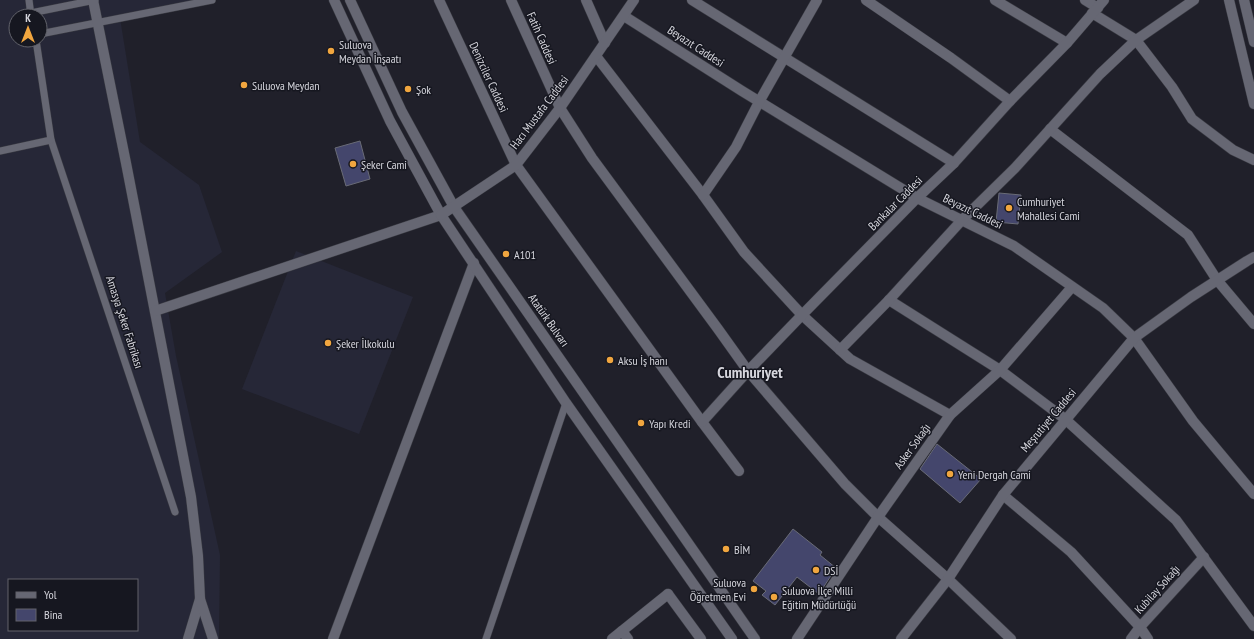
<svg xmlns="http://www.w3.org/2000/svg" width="1254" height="639" font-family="'PT Sans Narrow',sans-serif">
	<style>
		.built { fill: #262737; fill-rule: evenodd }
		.building { fill: #44466c; stroke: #696b76 }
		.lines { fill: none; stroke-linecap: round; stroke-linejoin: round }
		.lane-casing { stroke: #3a3b43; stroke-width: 8 }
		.street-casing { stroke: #3a3b43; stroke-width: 11 }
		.secondary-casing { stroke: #3a3b43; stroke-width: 11 }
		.lane { stroke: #666773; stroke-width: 7 }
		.street { stroke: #666773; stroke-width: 10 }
		.secondary { stroke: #666773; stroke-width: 10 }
		.poi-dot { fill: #f1a63f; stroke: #161720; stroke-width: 1.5 }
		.labels { text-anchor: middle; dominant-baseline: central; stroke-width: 3; stroke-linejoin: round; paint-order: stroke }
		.street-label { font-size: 12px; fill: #d5d5dc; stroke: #161720 }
		.poi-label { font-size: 12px; fill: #d5d5dc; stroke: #161720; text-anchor: start }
		.district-label { font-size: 16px; font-weight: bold; fill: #d5d5dc; stroke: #161720 }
	</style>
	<rect width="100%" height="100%" fill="#20202a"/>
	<g class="built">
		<path d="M0,0H213L120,18L140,142L199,185L222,252L165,293L176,356L220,555L219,639H0ZM16,16H40V40H16ZM9,580H137V630H9Z"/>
		<polygon points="296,251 413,297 359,434 242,389"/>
	</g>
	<g class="building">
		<polygon points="360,141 370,179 346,186 335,148"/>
		<polygon points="999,193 1021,195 1018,224 996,222"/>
		<polygon points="937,444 981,479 960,503 920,469"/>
		<polygon points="793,529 822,552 820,555 836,568 819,594 797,577 775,605 762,595 766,591 753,581"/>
	</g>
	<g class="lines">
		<defs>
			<g id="lane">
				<polyline points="29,0 31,16"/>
				<polyline points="31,13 95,0"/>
				<polyline points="40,34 212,0"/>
				<polyline points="51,140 175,512"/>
				<polyline points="0,151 51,140 36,40"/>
				<polyline points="486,639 566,403"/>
			</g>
			<g id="street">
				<polyline points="93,0 126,163 191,497 198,556 200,599 188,639"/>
				<polyline points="439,0 516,165 702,422 739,471"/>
				<polyline points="511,0 560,108 592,158 718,329 748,371 845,484 878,517 948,579 1011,639"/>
				<polyline points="586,0 605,43"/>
				<polyline points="692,0 954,163"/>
				<polyline points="866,0 951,58 1010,101"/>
				<polyline points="995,0 1067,43"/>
				<polyline points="1085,0 1098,8"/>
				<polyline points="1092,13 1136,40 1172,87 1192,119 1233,150 1254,160"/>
				<polyline points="624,16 742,91 917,198 1014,246 1103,308 1134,338 1193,421 1254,494"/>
				<polyline points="596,56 703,195 744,252 802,315 850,359 950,415"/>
				<polyline points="1050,129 1188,235 1217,280 1254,324"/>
				<polyline points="703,195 736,147 759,102 817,0"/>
				<polyline points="889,300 1000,370 1065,419 1176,520 1254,626"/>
				<polyline points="155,311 441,215"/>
				<polyline points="840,350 889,300 962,220 1015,168 1100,74 1136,40 1194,0"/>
				<polyline points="702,422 748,371 802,315 917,198 954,163 1010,101 1067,43 1104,0"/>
				<polyline points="1003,495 1071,552 1140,627 1148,639"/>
				<polyline points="668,594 701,639"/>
				<polyline points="200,599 213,639"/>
				<polyline points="622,631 628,639"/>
				<polyline points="333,639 474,263"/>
				<polyline points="797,639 878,517 950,415 1000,370 1072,287"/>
				<polyline points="901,639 948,579 1003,495 1134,338 1191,297 1247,261 1254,257"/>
				<polyline points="1131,639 1140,627 1204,557"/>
			</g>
			<g id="secondary">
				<polyline points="334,0 390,121 441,215 566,403 732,639"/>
				<polyline points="350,0 402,112 454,207 755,639"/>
				<polyline points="1229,0 1254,104"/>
				<polyline points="1244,0 1254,42"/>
				<polyline points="441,215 516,165 560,108 634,0"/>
				<polyline points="612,639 668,594"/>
			</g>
		</defs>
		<use href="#lane" class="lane-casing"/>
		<use href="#street" class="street-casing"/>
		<use href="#secondary" class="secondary-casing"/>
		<use href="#lane" class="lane"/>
		<use href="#street" class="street"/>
		<use href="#secondary" class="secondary"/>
	</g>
	<g class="poi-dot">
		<circle cx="331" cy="51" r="4"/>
		<circle cx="244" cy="85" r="4"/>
		<circle cx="408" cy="89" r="4"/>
		<circle cx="353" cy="164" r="4"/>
		<circle cx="1009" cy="208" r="4"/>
		<circle cx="506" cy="254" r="4"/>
		<circle cx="328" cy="343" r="4"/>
		<circle cx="610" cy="360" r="4"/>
		<circle cx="641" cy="423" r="4"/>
		<circle cx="950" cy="474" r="4"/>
		<circle cx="726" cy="549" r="4"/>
		<circle cx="816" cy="570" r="4"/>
		<circle cx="754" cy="589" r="4"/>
		<circle cx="774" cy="597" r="4"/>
	</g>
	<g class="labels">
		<g class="street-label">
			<text transform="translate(542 38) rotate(66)">Fatih Caddesi</text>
			<text transform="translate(696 46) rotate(33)">Beyazıt Caddesi</text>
			<text transform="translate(489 77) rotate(65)">Denizciler Caddesi</text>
			<text transform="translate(539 112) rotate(-53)">Hacı Mustafa Caddesi</text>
			<text transform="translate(895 203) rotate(-45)">Bankalar Caddesi</text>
			<text transform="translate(973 211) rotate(26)">Beyazıt Caddesi</text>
			<text transform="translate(549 320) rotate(55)">Atatürk Bulvarı</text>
			<text transform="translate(125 322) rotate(72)">Amasya Şeker Fabrikası</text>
			<text transform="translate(1048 420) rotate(-50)">Meşrutiyet Caddesi</text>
			<text transform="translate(912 446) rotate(-54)">Asker Sokağı</text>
			<text transform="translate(1157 589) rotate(-48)">Kubilay Sokağı</text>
		</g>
		<g class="poi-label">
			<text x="339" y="44">Suluova<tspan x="339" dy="14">Meydan İnşaatı</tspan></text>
			<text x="252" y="85">Suluova Meydan</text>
			<text x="416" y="89">Şok</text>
			<text x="361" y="164">Şeker Cami</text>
			<text x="1017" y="201">Cumhuriyet<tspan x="1017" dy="14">Mahallesi Cami</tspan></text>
			<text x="514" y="254">A101</text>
			<text x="336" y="343">Şeker İlkokulu</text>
			<text x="618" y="360">Aksu İş hanı</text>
			<text x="649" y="423">Yapı Kredi</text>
			<text x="958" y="474">Yeni Dergah Cami</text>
			<text x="734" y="549">BİM</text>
			<text x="824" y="570">DSİ</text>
			<text x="746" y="582" text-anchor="end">Suluova<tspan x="746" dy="14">Öğretmen Evi</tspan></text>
			<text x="782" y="590">Suluova İlçe Milli<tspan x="782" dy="14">Eğitim Müdürlüğü</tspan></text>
		</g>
		<g class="district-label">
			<text x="750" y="372">Cumhuriyet</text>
		</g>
	</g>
	<rect x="8" y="579" width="130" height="52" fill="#161720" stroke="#62636b"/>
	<rect x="16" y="592" width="20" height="6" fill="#666773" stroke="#62636b"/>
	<text x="44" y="599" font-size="12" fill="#d5d5dc">Yol</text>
	<rect x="16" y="609" width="20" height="12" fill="#44466c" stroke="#62636b"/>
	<text x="44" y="619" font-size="12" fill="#d5d5dc">Bina</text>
	<g transform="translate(28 28)"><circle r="19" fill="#161720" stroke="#62636b"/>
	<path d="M0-3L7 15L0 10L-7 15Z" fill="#f1a63f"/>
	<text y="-6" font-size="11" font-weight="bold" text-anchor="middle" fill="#d5d5dc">K</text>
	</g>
</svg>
